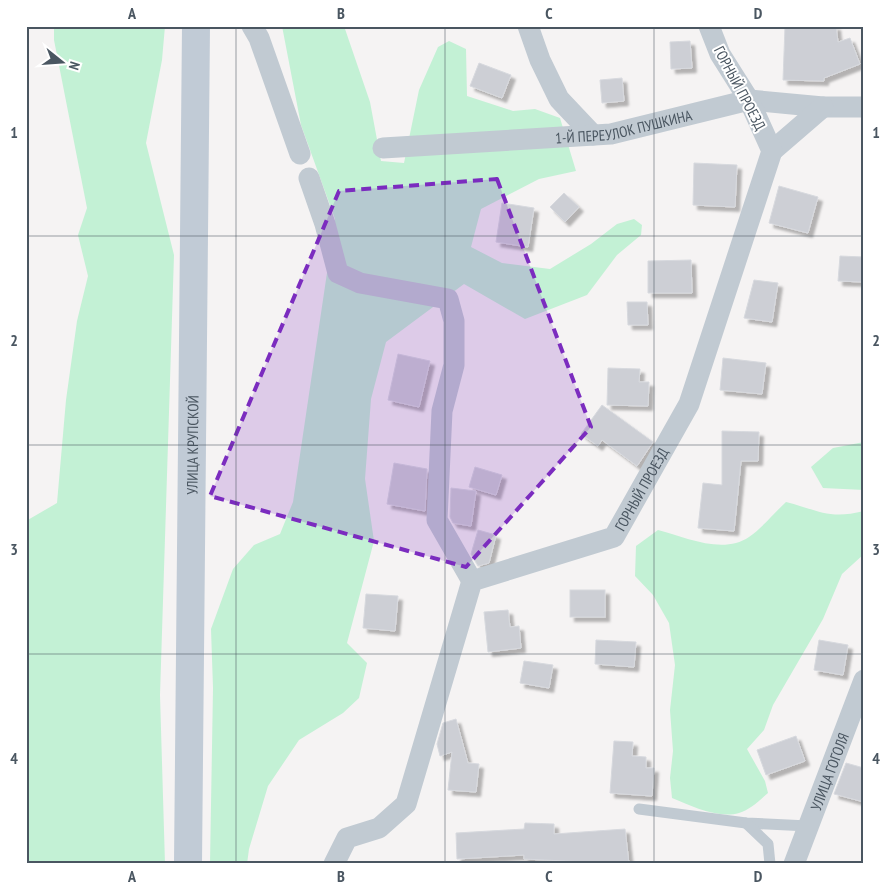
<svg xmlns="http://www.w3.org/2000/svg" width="890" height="890" font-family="'PT Sans Narrow',sans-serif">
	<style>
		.green { fill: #c3f1d5 }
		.building { fill: #cdcfd5; stroke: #d7d9de; filter: url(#shadow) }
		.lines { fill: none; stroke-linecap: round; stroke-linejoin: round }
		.lane { stroke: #c1cad2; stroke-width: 11 }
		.street { stroke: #c1cad2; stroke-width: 21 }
		.secondary { stroke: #c1cbd6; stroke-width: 28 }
		.marked { fill: #7b2cbf; fill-opacity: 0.2; stroke: #7b2cbf; stroke-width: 4; stroke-dasharray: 10 6; stroke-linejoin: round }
		.grid { fill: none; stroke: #4a5661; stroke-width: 1; stroke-opacity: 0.55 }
		.labels { text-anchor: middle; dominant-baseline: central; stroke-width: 4; stroke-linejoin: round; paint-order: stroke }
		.street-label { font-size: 15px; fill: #4a5661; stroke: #fff }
		.neatline { fill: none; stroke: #4a5661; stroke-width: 2 }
		.grid-label { font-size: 16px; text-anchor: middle; font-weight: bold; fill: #4a5661 }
	</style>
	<defs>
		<filter id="shadow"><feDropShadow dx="4.5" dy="4.5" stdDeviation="1" flood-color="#0004"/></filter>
	</defs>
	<rect width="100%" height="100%" fill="#f5f3f3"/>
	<g class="green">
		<polygon points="54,26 165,26 162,60 146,143 174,255 160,695 165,864 26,864 26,521 57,503 66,400 77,321 88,276 78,235 87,208 54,40"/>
		<polygon points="282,26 344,26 370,102 381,161 404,163 419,90 438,47 449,41 466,49 467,96 513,111 535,109 560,118 576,171 539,179 481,209 471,247 502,263 550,269 591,244 617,224 634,219 642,225 641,235 617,255 587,295 525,319 464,284 386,342 371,399 365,479 374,541 347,643 367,663 359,698 343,713 299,740 268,786 249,849 247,864 210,864 213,688 211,629 233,569 254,545 280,534 293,502 335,219 301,125"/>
		<polygon points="864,442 864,490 823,488 811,467 833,448"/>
		<path d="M786,502C818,510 829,520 864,511V554L842,574L823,619L773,705L764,730L747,749L765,781L768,793C760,800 750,810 739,813C718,819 691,806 672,798L670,778L673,751L670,710L675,665L669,623L653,595L635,576L636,546L658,530C685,537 723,555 749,537C762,528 774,513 786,502Z"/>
	</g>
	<g class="building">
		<polygon points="785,26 836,26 838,42 850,38 860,64 824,78 824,81 783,80"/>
		<polygon points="690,41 692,68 671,69 670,42"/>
		<polygon points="479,63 511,75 502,98 470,86"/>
		<polygon points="622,78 624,101 602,103 600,80"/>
		<polygon points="694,163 737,165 735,207 693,205"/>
		<polygon points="779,186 818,197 808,233 769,223"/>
		<polygon points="564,193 579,207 565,222 550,207"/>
		<polygon points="502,203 534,208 528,247 496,242"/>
		<polygon points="840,256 864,257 864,282 838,281"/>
		<polygon points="691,260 692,293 648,293 648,261"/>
		<polygon points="754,280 778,283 772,322 744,318"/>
		<polygon points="627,302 647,302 648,325 628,325"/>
		<polygon points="398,354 430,361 419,407 388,400"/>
		<polygon points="723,358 766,363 762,394 720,390"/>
		<polygon points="608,368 640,369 639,382 649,382 648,406 607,405"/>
		<polygon points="602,405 653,442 637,466 602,440 598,446 581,434"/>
		<polygon points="722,431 759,432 758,461 741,461 734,531 698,528 703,483 722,485"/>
		<polygon points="394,463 427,469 425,511 387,504"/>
		<polygon points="475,467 502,475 496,495 469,487"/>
		<polygon points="451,488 476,491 471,526 453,523 450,517"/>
		<polygon points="478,530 496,535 489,563 478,566 471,554"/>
		<rect x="570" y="590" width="35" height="27"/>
		<polygon points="366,594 398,596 395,631 363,628"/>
		<polygon points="508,610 510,627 519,626 521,648 488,652 484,612"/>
		<polygon points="596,640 636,642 634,667 595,664"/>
		<polygon points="819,640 848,645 843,675 814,670"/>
		<polygon points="524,661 553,665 549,688 520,683"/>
		<polygon points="456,719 468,763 479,764 476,792 448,790 452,752 440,756 437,744 443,723"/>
		<polygon points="796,736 805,761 766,775 757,750"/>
		<polygon points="614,741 633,742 632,756 646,757 646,768 654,768 652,796 610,793"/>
		<polygon points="846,763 864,768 864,802 834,794"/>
		<polygon points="525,823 554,824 554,834 625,829 629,864 524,859 524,855 457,859 456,833 524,829"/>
	</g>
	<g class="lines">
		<g class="lane">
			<polyline points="639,809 746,823 808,826"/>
			<polyline points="746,823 768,844 770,864"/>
		</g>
		<g class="street">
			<polyline points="252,26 259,38 300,154"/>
			<polyline points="528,26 540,60 559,99 593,135"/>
			<path id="s1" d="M383,148L611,134L749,100L823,107H864"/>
			<polyline points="772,151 823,107"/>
			<polyline points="309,178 325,224 338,273 360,283 448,299 454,321 454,365 442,411 437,520 472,581"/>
			<path id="s2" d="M334,864L347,838L379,828L406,804L472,581L614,537L689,404L772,151L749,100L720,54L709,26"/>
			<path id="s3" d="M794,864L864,680"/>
		</g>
		<path class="secondary" id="s4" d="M188,864L196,26"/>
	</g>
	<path class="marked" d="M497,179L591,427L466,567L210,496L339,191Z"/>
	<path class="grid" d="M236,26V864M445,26V864M654,26V864M26,236H864M26,445H864M26,654H864"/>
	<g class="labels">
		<g class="street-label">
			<text transform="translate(740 88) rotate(62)">ГОРНЫЙ ПРОЕЗД</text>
			<text stroke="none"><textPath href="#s1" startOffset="242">1-Й ПЕРЕУЛОК ПУШКИНА</textPath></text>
			<text stroke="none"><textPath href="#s4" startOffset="419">УЛИЦА КРУПСКОЙ</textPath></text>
			<text stroke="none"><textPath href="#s2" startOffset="535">ГОРНЫЙ ПРОЕЗД</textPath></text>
			<text stroke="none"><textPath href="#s3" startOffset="99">УЛИЦА ГОГОЛЯ</textPath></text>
		</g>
	</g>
	<rect width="890" height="890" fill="none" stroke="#ffffff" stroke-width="55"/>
	<g transform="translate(62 62) rotate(107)" stroke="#ffffff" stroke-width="4" paint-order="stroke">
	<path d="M0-4L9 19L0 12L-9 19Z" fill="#4a5661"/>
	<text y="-8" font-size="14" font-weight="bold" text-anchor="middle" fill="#4a5661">N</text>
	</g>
	<rect x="28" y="28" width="834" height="834" class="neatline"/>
	<g class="grid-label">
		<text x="132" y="19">A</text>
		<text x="341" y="19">B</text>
		<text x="549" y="19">C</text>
		<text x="758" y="19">D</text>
		<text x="14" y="138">1</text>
		<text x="876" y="138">1</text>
		<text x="14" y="346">2</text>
		<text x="876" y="346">2</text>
		<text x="14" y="555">3</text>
		<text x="876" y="555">3</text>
		<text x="14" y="764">4</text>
		<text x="876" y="764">4</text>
		<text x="132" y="882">A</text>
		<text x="341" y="882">B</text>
		<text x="549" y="882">C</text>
		<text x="758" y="882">D</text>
	</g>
</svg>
